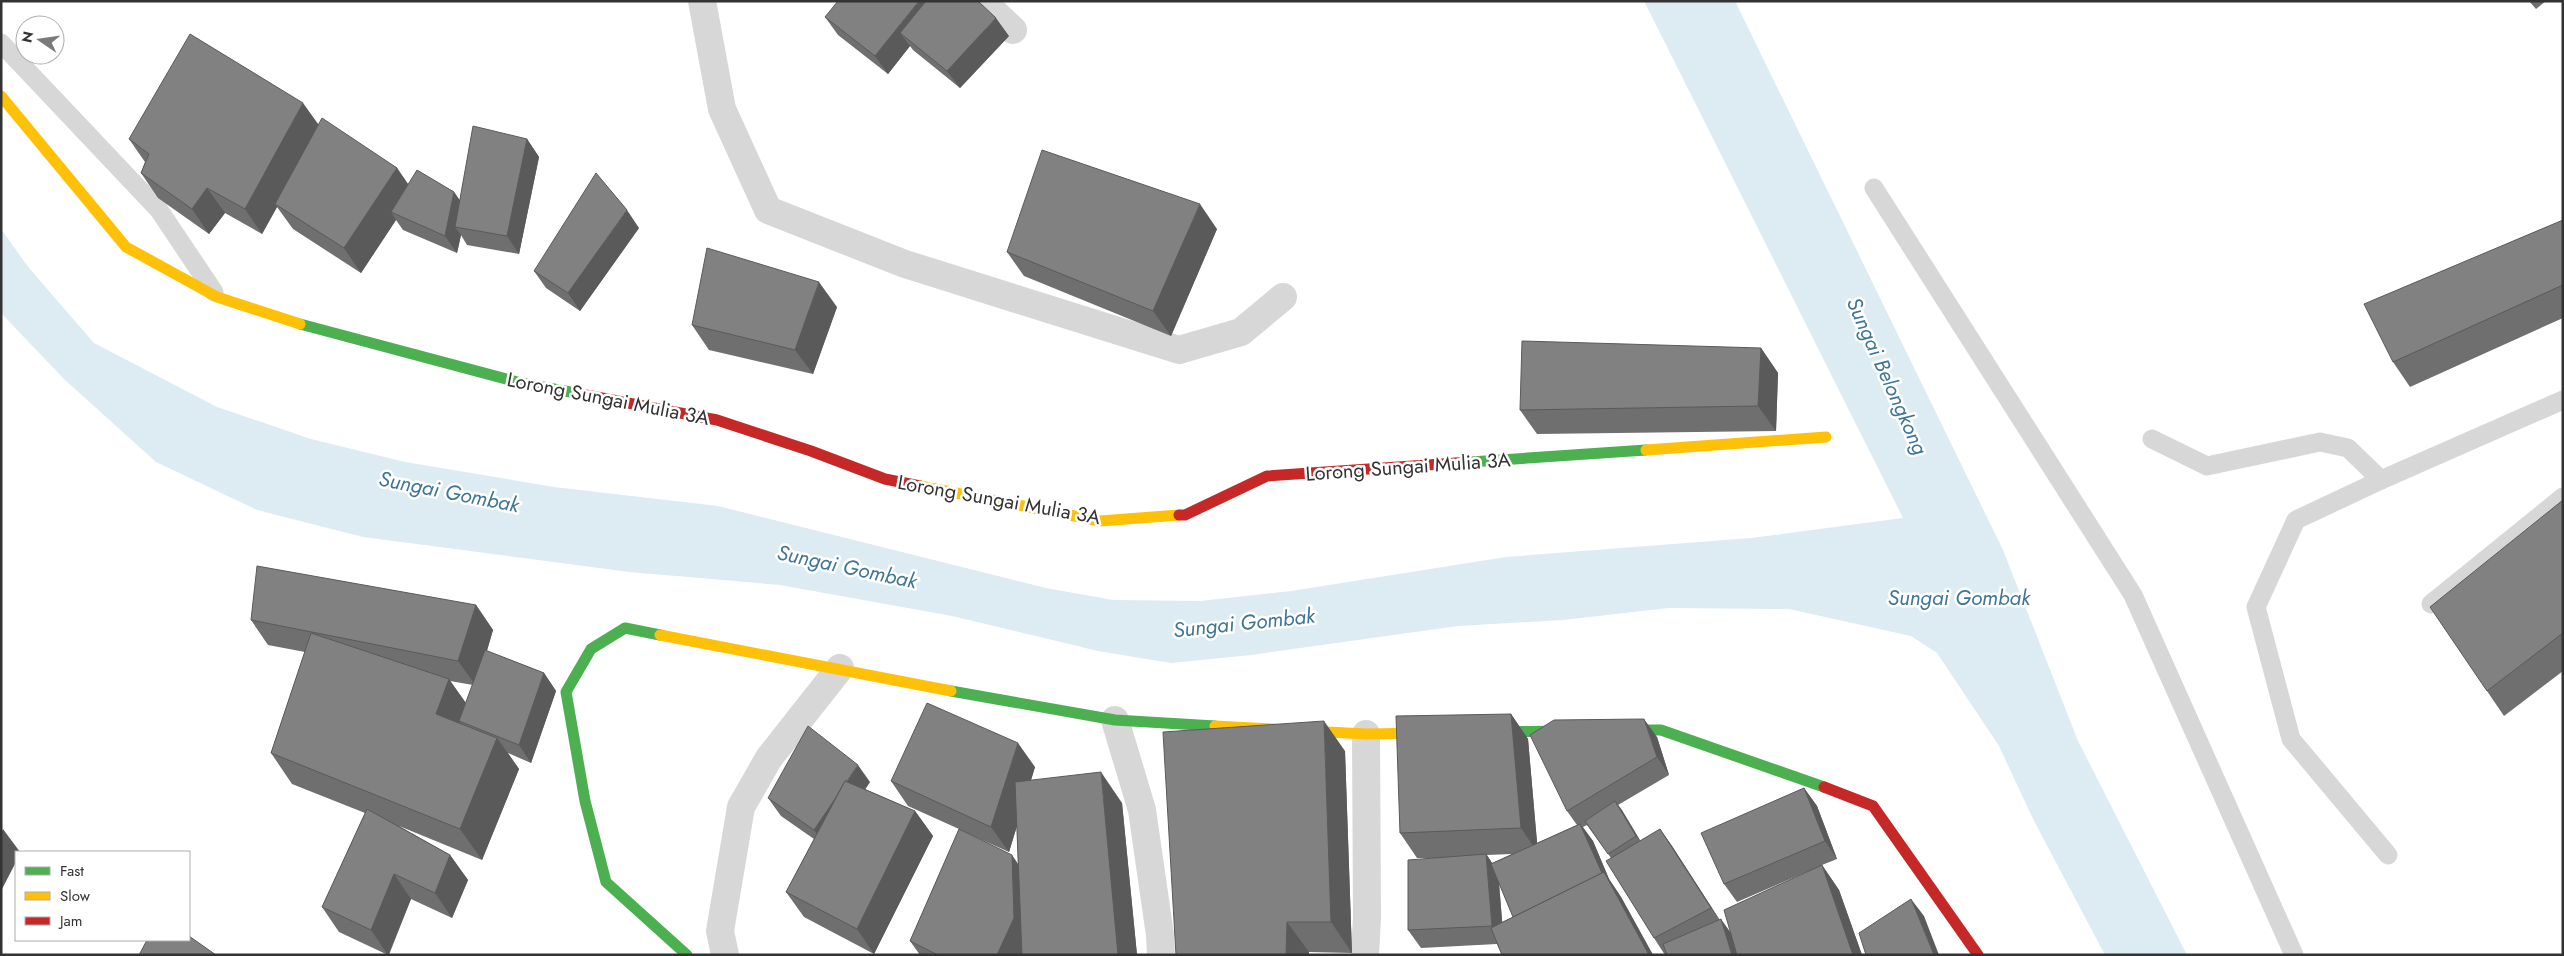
<svg xmlns="http://www.w3.org/2000/svg" width="2564" height="956" font-family="Jost,sans-serif">
	<style>
		.water { fill: #ddebf3 }
		.lines { fill: none; stroke-linecap: round; stroke-linejoin: round }
		.lane { stroke: #d7d7d7; stroke-width: 19 }
		.street { stroke: #d7d7d7; stroke-width: 28 }
		.fast { stroke: #4caf50; stroke-width: 11 }
		.slow { stroke: #ffc107; stroke-width: 11 }
		.jam { stroke: #c62828; stroke-width: 11 }
		.wall { fill: #6f6f6f; fill-rule: evenodd }
		.shaded-wall { fill: #5a5a5a }
		.building { fill: #818181; stroke: #5a5a5a }
		.labels { text-anchor: middle; dominant-baseline: central; stroke-width: 5; stroke-linejoin: round; paint-order: stroke }
		.street-label { font-size: 20px; fill: #333; stroke: #fff }
		.water-label { font-size: 21px; font-style: italic; fill: #3f7597; stroke: #fff }
	</style>
	<rect width="100%" height="100%" fill="#fff"/>
	<polygon class="water" points="1644,1 1735,1 2003,550 2078,741 2187,955 2105,955 2034,821 1999,746 1937,653 1911,636 1789,609 1668,608 1563,620 1458,626 1251,655 1171,663 1098,651 952,616 780,585 629,572 363,537 257,510 156,462 65,380 1,313 1,229 29,268 94,343 217,407 311,439 405,462 554,487 718,506 1046,588 1113,600 1200,601 1291,591 1506,557 1751,538 1903,518"/>
	<g class="lines">
		<g class="lane">
			<polyline points="1,43 159,210 214,292"/>
			<polyline points="1874,188 2133,595 2294,955"/>
			<polyline points="2152,439 2207,466 2320,442 2348,448 2381,480"/>
			<polyline points="2431,604 2563,497"/>
			<polyline points="2388,855 2291,739 2256,607 2296,520 2381,480 2563,400"/>
		</g>
		<g class="street">
			<polyline points="702,1 722,109 768,210 905,264 1179,350 1241,332 1283,297"/>
			<polyline points="982,1 1013,30"/>
			<polyline points="1115,720 1142,810 1160,935 1161,955"/>
			<polyline points="725,955 720,931 741,807 769,758 840,668"/>
			<polyline points="1365,955 1367,917 1366,734"/>
		</g>
		<g class="fast">
			<polyline points="300,324 521,383 581,394"/>
			<polyline points="1456,463 1646,450"/>
			<polyline points="660,635 625,628 591,649 566,692 585,801 606,882 687,955"/>
			<polyline points="951,691 1115,720 1215,726"/>
			<polyline points="1614,730 1661,730 1824,787"/>
			<polyline points="1486,732 1573,731"/>
		</g>
		<g class="slow">
			<polyline points="1,96 126,247 217,297 300,324"/>
			<polyline points="1646,450 1826,437"/>
			<polyline points="920,486 1100,521 1179,515"/>
			<polyline points="660,635 951,691"/>
			<polyline points="1215,726 1366,734 1433,733"/>
		</g>
		<g class="jam">
			<polyline points="581,394 717,420 811,451 885,479 920,486"/>
			<polyline points="1179,515 1185,515 1267,476 1456,463"/>
			<polyline points="1824,787 1873,806 1978,955"/>
		</g>
	</g>
	<g class="wall">
		<polygon points="2529,1 2546,1 2536,9"/>
		<polygon points="825,17 1009,36 960,88 913,50 910,46 888,74 838,35"/>
		<polygon points="318,125 397,168 408,184 454,192 460,201 527,139 539,157 519,254 467,245 461,235 457,253 403,230 396,220 361,273 293,229 277,207 262,234 225,213 209,234 158,198 141,173 145,162 129,139"/>
		<polygon points="2563,220 2563,318 2410,387 2393,362"/>
		<polygon points="639,228 580,311 546,288 534,271"/>
		<polygon points="1217,229 1171,336 1024,276 1007,252"/>
		<polygon points="837,307 813,374 709,350 692,325"/>
		<polygon points="1761,348 1778,373 1776,431 1537,434 1520,410"/>
		<polygon points="2563,500 2563,671 2504,716 2487,691"/>
		<path d="M476,605L493,630L487,651L544,673L556,691L531,763L508,753L519,769L482,860L399,826L450,855L468,880L452,918L411,899L389,955H388L339,932L322,907L365,813L292,784L271,753L305,652L268,645L251,620ZM450,681L473,685L466,703Z"/>
		<path d="M1511,714L1528,739L1537,843L1577,825L1567,811L1657,737L1669,775L1618,805L1640,841L1660,829L1672,846L1719,919L1730,932L1809,871L1737,902L1724,884L1804,788L1817,806L1837,859L1822,865L1839,890L1862,955H1665L1654,938L1611,858L1587,825L1583,827L1593,841L1609,879L1621,897L1653,955H1502L1497,944L1421,948L1408,930L1437,858H1417L1400,833ZM1512,854L1492,863L1487,855ZM1499,883L1513,917L1502,922L1501,908Z"/>
		<polygon points="1345,751 1352,953 1309,952 1309,955 1176,955"/>
		<path d="M1035,767L1031,780L1122,803L1137,955H920L910,941L959,829L908,806L891,781ZM1017,826L1018,864L962,831L1009,852Z"/>
		<polygon points="870,782 865,789 915,811 933,836 874,954 804,917 786,892 814,839 781,816 768,798"/>
	</g>
	<g class="shaded-wall">
		<polygon points="919,1 946,1 900,33 910,46 888,74 875,56"/>
		<polygon points="996,18 1009,36 960,88 947,71"/>
		<polygon points="303,103 321,128 275,204 277,207 262,234 245,209"/>
		<polygon points="527,139 539,157 519,254 507,236"/>
		<polygon points="397,168 414,193 391,212 396,220 361,273 344,248"/>
		<polygon points="207,188 225,213 209,234 192,209"/>
		<polygon points="454,192 466,209 455,227 461,235 457,253 445,236"/>
		<polygon points="1200,204 1217,229 1171,336 1153,311"/>
		<polygon points="627,210 639,228 580,311 568,293"/>
		<polygon points="819,282 837,307 813,374 795,350"/>
		<polygon points="1761,348 1778,373 1776,431 1758,406"/>
		<polygon points="476,605 493,630 476,686 458,661"/>
		<polygon points="544,673 556,691 531,763 519,745"/>
		<polygon points="449,679 470,709 459,721 464,727 436,714"/>
		<polygon points="1511,714 1528,739 1538,853 1521,828"/>
		<polygon points="1644,719 1657,737 1669,775 1657,757"/>
		<polygon points="1324,721 1345,751 1352,953 1331,922"/>
		<polygon points="497,738 519,769 482,860 460,829"/>
		<polygon points="1018,743 1035,767 1009,852 991,827"/>
		<polygon points="858,765 870,782 827,847 814,830"/>
		<polygon points="1101,772 1122,803 1137,955 1118,955"/>
		<polygon points="1804,788 1817,806 1837,859 1825,841"/>
		<polygon points="1615,801 1622,810 1643,845 1636,836"/>
		<polygon points="915,811 933,836 874,954 857,929"/>
		<polygon points="1580,824 1593,841 1609,879 1621,897 1653,955 1649,955 1603,875"/>
		<polygon points="3,829 20,852 16,852 16,862 1,891 1,833"/>
		<polygon points="1660,829 1672,846 1723,925 1721,919 1733,936 1739,955 1732,955 1723,925 1711,908"/>
		<polygon points="1486,854 1498,872 1504,943 1492,926"/>
		<polygon points="450,855 468,880 452,918 435,893"/>
		<polygon points="1012,855 1029,880 1026,955 997,955"/>
		<polygon points="1822,865 1839,890 1862,955 1853,955"/>
		<polygon points="394,874 411,899 388,955 371,930"/>
		<polygon points="1911,899 1924,916 1939,955 1934,955"/>
		<polygon points="1287,922 1309,952 1309,955 1286,955"/>
	</g>
	<g class="building">
		<polygon points="838,1 919,1 875,56 825,17"/>
		<polygon points="926,1 978,1 996,18 947,71 900,33"/>
		<polygon points="190,34 303,103 245,209 207,188 192,209 141,173 149,154 129,139"/>
		<polygon points="322,118 397,168 344,248 275,204"/>
		<polygon points="473,126 527,139 507,236 455,227"/>
		<polygon points="1042,150 1200,204 1153,311 1007,252"/>
		<polygon points="417,170 454,192 445,236 391,212"/>
		<polygon points="596,173 627,210 568,293 534,271"/>
		<polygon points="2563,220 2563,285 2393,362 2364,304"/>
		<polygon points="707,248 819,282 795,350 692,325"/>
		<polygon points="1522,341 1761,348 1758,406 1520,410"/>
		<polygon points="2563,500 2563,633 2487,691 2430,607"/>
		<polygon points="257,566 476,605 458,661 251,620"/>
		<polygon points="311,633 449,679 436,714 497,738 460,829 271,753"/>
		<polygon points="485,650 544,673 519,745 459,721"/>
		<polygon points="927,703 1018,743 991,827 891,781"/>
		<polygon points="1511,714 1521,828 1400,833 1396,716"/>
		<polygon points="1644,719 1657,757 1567,811 1530,735 1554,720"/>
		<polygon points="1324,721 1331,922 1287,922 1286,955 1176,955 1163,732"/>
		<polygon points="808,726 858,765 847,781 845,781 835,799 814,830 768,798"/>
		<polygon points="1101,772 1118,955 1022,955 1015,782"/>
		<polygon points="845,781 915,811 857,929 786,892"/>
		<polygon points="1804,788 1825,841 1724,884 1701,833"/>
		<polygon points="1615,801 1636,836 1608,854 1585,821"/>
		<polygon points="367,809 450,855 435,893 394,874 371,930 322,907"/>
		<polygon points="1580,824 1602,873 1513,917 1491,864"/>
		<polygon points="959,829 1012,855 1014,918 997,955 938,955 910,941"/>
		<polygon points="1660,829 1711,908 1654,938 1606,861"/>
		<polygon points="1486,854 1492,926 1408,930 1408,860"/>
		<polygon points="1822,865 1853,955 1737,955 1724,910"/>
		<polygon points="1604,872 1649,955 1502,955 1491,928"/>
		<polygon points="1911,899 1934,955 1866,955 1859,933"/>
		<polygon points="1721,919 1732,955 1667,955 1663,944"/>
		<polygon points="189,936 216,955 139,955 147,940 189,940"/>
	</g>
	<g class="labels">
		<g class="street-label">
			<text transform="translate(608 399) rotate(11)">Lorong Sungai Mulia 3A</text>
			<text transform="translate(1408 467) rotate(-4)">Lorong Sungai Mulia 3A</text>
			<text transform="translate(999 500) rotate(10)">Lorong Sungai Mulia 3A</text>
		</g>
		<g class="water-label">
			<text transform="translate(1887 376) rotate(66)">Sungai Belongkong</text>
			<text transform="translate(449 492) rotate(11)">Sungai Gombak</text>
			<text transform="translate(847 567) rotate(12)">Sungai Gombak</text>
			<text x="1959" y="598">Sungai Gombak</text>
			<text transform="translate(1244 623) rotate(-6)">Sungai Gombak</text>
		</g>
	</g>
	<rect width="2564" height="956" fill="none" stroke="#333333" stroke-width="5"/>
	<rect x="15" y="851" width="175" height="90" fill="#ffffff" stroke="#adadad"/>
	<rect x="25" y="867" width="25" height="8" fill="#4caf50" stroke="#adadad"/>
	<text x="60" y="876" font-size="15" fill="#333333">Fast</text>
	<rect x="25" y="892" width="25" height="8" fill="#ffc107" stroke="#adadad"/>
	<text x="60" y="901" font-size="15" fill="#333333">Slow</text>
	<rect x="25" y="917" width="25" height="8" fill="#c62828" stroke="#adadad"/>
	<text x="60" y="926" font-size="15" fill="#333333">Jam</text>
	<g transform="translate(40 40) rotate(283)"><circle r="24" fill="#ffffff" stroke="#adadad"/>
	<path d="M0-4L9 19L0 12L-9 19Z" fill="#7a7a7a"/>
	<text y="-8" font-size="14" font-weight="bold" text-anchor="middle" fill="#333333">N</text>
	</g>
</svg>
